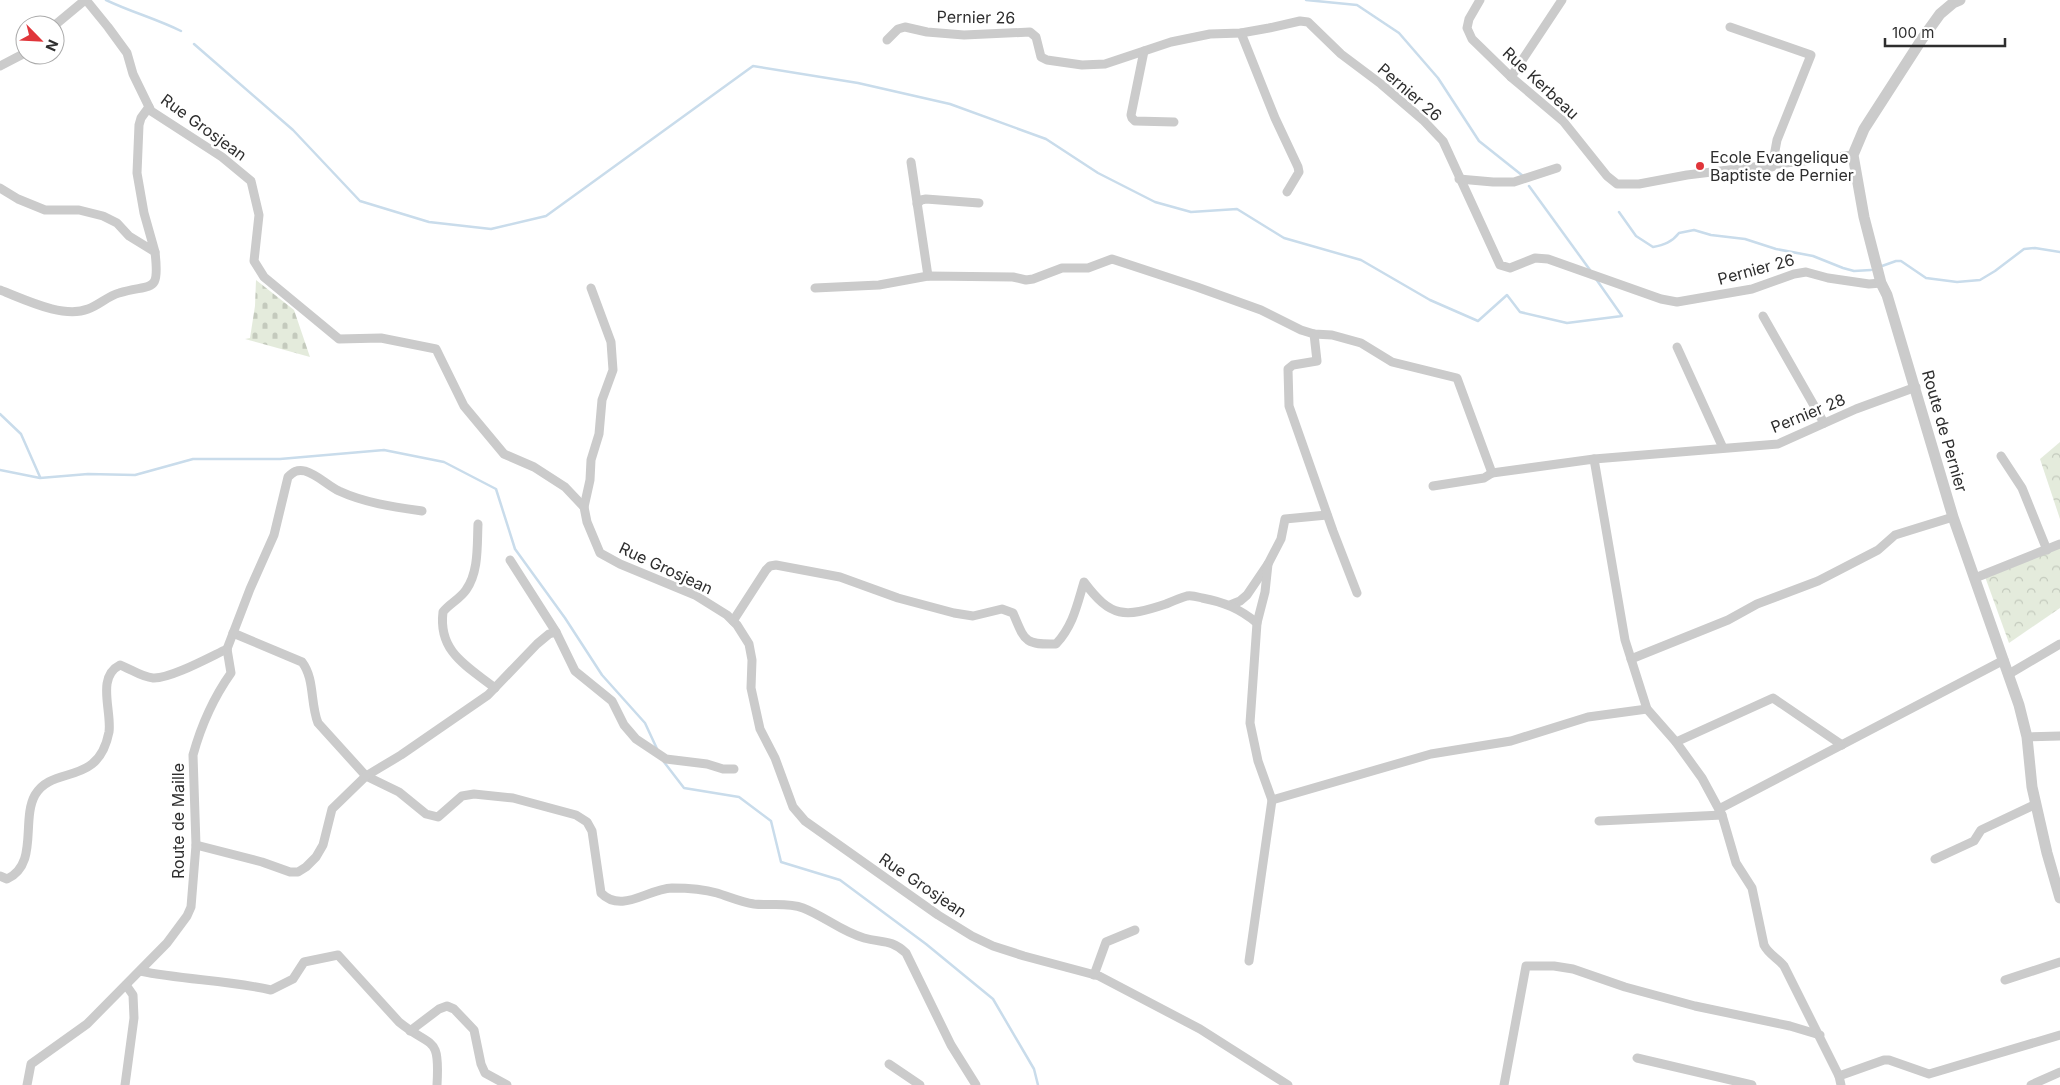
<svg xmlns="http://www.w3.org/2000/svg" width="2060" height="1085" font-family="Inter,sans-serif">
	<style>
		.forest { fill: url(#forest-crowns) }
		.cemetery { fill: url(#cemetery-stones) }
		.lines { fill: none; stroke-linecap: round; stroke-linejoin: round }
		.stream { stroke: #c9dceb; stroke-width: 2.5 }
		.minor { stroke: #cbcbcb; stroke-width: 9 }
		.tertiary { stroke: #cbcbcb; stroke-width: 11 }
		.poi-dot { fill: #e0353a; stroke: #fff; stroke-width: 2 }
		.labels { text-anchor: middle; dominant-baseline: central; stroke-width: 5; stroke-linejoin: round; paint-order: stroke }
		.street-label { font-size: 16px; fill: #2e2e2e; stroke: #fff }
		.poi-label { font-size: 16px; fill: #2e2e2e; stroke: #fff; text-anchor: start }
	</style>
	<defs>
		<pattern id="forest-crowns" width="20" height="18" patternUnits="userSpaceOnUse" patternTransform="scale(1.25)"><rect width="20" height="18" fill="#e4ebdc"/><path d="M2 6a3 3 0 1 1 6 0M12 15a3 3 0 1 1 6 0" fill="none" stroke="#c4cabd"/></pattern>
		<pattern id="cemetery-stones" width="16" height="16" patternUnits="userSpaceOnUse" patternTransform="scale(1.25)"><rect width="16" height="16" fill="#e4ebdc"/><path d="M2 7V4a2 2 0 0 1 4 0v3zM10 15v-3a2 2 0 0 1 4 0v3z" fill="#c4cabd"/></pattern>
	</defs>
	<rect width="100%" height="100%" fill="#fff"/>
	<g class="forest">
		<polygon points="2060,442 2060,519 2040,459"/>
		<polygon points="2060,542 2060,608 2009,643 1984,574"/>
	</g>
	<polygon class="cemetery" points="256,280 294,310 310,357 245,339 250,338 255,306"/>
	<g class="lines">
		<g class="stream">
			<path d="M106,0C131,12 157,19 181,31"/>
			<polyline points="1306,0 1357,5 1399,33 1438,78 1479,141 1523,176"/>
			<polyline points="194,44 293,130 360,201 429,222 491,229 546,216 753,66 858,83 950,104 1046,139 1098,173 1155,202 1191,212 1237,209 1284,238 1361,260 1430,300 1478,321 1507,295 1520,312 1567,323 1622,316 1596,279"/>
			<polyline points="1529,186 1590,270"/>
			<path d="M1619,212L1636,236L1653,247C1664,245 1672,242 1679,233L1694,230L1711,235L1745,239L1776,249L1813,256L1843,268L1854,271L1871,270"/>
			<polyline points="1882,266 1896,261 1901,261 1926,278 1957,282 1980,280 1995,271 2024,249 2035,248 2060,252"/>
			<polyline points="0,414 21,434 40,477"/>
			<polyline points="0,470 40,478 88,474 135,475 193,459 280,459 384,450 444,462 496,489 515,549 565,618 602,675 645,723 658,751"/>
			<polyline points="664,762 684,788 739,797 771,821 781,862 840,880 926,944 993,999 1034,1069 1038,1085"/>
		</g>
		<g class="minor">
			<polyline points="86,0 108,27 127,53 133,74 151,111 222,157 251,181 259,215 254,261 264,277 339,339 381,338 436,349 464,406 504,454 534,467 565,487 584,507 587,522 600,553 620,564 695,595 727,615 737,625 749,644 752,660 751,688 760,729 775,758 793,807 805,821 938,915 972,936 993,946 1024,956 1099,976 1200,1029 1288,1085"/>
			<polyline points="1480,0 1469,19 1467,28 1472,39 1511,77 1563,121 1607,176 1617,184 1639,184 1687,175 1853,155"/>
			<polyline points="55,25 85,0"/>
			<polyline points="1730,27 1811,55 1777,140 1772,167"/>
			<polyline points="1241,33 1275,118 1298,167 1299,172 1287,192"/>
			<polyline points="887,40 898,29 905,27 927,32 964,35 1030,32 1036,37 1041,57 1047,60 1082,65 1105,64 1171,42 1210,34 1241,33 1269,28 1300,21 1308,22 1341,54 1381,84 1423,120 1443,141 1500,265 1510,268 1535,258 1548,259 1661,299 1677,302 1752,289 1794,274 1806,272 1828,278 1869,284 1881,283"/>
			<polyline points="1144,51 1131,115 1132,118 1135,121 1174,122"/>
			<polyline points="0,66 25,53"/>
			<polyline points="1511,77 1562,0"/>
			<polyline points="911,162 928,276"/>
			<polyline points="1459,179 1493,182 1514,182 1557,168"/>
			<polyline points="0,188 18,199 45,210 79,210 103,216 117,223 129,236 155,252 144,213 137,173 139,125 141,118 149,107"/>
			<polyline points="917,204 921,200 926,199 979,203"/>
			<path d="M815,288L879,285L928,276L1013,277L1026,280L1033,279L1062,268H1088L1112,259L1197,287L1261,310L1301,330L1314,334L1332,335L1361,343L1392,362L1457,378L1492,473L1594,459L1625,640L1647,709L1676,742L1702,778L1722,815L1736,863L1752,888L1764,945C1769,955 1778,958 1784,966L1839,1076"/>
			<path d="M0,290C24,299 63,319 88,309C99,305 108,296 119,293C152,283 160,295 155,252"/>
			<polyline points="1763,316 1824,423"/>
			<polyline points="1314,334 1317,361 1293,365 1288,369 1289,406 1333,531 1357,593"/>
			<polyline points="1677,347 1723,448"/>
			<polyline points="2001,456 2022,488 2047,550"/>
			<polyline points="1594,459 1778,444 1856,409 1916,387"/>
			<polyline points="1433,486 1484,478 1492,473"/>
			<polyline points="584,507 590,480 591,460 599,434 602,400 613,370 611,342 591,288"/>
			<path d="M478,524C477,545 479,572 466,590C460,599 449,604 443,612C438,652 467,666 495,688"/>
			<polyline points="510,560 556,632"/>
			<polyline points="1975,578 2060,544"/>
			<polyline points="1230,605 1240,601 1247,595 1268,564 1281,539 1285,519 1327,515"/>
			<path d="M733,621L766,570L770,566L776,565L840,577L898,598L954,613L973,616L1002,609L1013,613C1025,641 1024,645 1056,644C1073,626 1077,605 1084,582C1111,618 1124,618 1166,604C1173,601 1180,598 1187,596C1192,595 1198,597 1202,598C1224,602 1240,609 1257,623"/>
			<path d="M233,633L302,662C315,679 310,703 318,723L366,776L399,792L426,814L438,817L462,796L474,794L513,798L576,815L587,822L592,831L601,893C622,914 647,889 672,888C686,888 703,889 717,893C730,897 741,902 754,904C770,906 787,902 803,908C824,916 842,932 864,938C882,943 891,939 906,953L951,1045L976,1085"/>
			<path d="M227,649L250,589L274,535L288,477C293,472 297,469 305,471C318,475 327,485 339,491C365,503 394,507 422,511"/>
			<polyline points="1631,659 1728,620 1757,604 1818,581 1878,550 1895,535 1953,517"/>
			<polyline points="2009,674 2060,644"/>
			<polyline points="2027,737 2060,736"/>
			<polyline points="1676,742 1773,698 1842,745"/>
			<polyline points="1272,800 1431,754 1511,741 1588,717 1647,709"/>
			<polyline points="1719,809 2004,660"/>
			<polyline points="1599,821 1722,815"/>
			<polyline points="196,845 262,862 290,872 298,872 306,867 316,857 323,845 332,809 366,776 401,755 488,695 537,644 549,634 556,632 575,671 612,701 624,725 636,739 666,759 707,764 723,769 734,769"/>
			<polyline points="1935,859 1974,841 1981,830 2036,804"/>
			<path d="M0,876L7,879C39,864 21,820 35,795C53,764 98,788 109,732C112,711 96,677 120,665C131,669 141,677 153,678C170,679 210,657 227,649"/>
			<polyline points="1249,961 1272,800 1258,761 1250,723 1257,623 1265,592 1268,564"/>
			<path d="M140,971C183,980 228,980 271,990L293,979L304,962L338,955L399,1022C432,1049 440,1034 437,1085"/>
			<polyline points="1094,975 1106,942 1135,930"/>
			<polyline points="2005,980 2060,962"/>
			<polyline points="410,1031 439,1009 447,1006 454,1009 474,1030 481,1064 485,1073 507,1085"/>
			<polyline points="1637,1058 1752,1085"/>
			<polyline points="889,1064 920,1085"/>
			<path d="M27,1085L31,1064L87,1024L167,943L187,916L191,907L196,845L193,755C201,726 214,697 231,673L227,649"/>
			<polyline points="125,1085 134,1018 133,995 126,985"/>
			<polyline points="1504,1085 1526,966 1554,966 1573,969 1625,987 1695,1006 1790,1026 1820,1035"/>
			<polyline points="1841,1085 1839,1076 1884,1060 1889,1060 1929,1074 2060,1035"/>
			<polyline points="2031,1085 2060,1072"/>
		</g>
		<polyline class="tertiary" points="1960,0 1953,3 1940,14 1922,39 1864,129 1853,155 1864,217 1881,283 1887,295 1953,517 2019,705 2027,737 2032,787 2047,853 2060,898"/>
	</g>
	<circle class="poi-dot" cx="1700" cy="166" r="5"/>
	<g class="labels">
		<g class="street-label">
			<text transform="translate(976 17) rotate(1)">Pernier 26</text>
			<text transform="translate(1541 83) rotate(43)">Rue Kerbeau</text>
			<text transform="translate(1410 92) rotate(41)">Pernier 26</text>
			<text transform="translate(204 127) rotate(36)">Rue Grosjean</text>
			<text transform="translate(1756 269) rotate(-15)">Pernier 26</text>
			<text transform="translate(1808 413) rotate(-22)">Pernier 28</text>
			<text transform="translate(1945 431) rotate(74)">Route de Pernier</text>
			<text transform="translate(666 568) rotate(25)">Rue Grosjean</text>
			<text transform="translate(178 821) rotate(-90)">Route de Maille</text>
			<text transform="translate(923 885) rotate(34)">Rue Grosjean</text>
		</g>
		<g class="poi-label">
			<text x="1710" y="157">Ecole Evangelique<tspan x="1710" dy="18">Baptiste de Pernier</tspan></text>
		</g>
	</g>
	<g transform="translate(40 40) rotate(114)"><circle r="24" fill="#ffffff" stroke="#ababab"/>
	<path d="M0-4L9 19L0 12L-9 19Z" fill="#e0353a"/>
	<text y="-8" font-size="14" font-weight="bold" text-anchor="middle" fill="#2e2e2e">N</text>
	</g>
	<path d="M1885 38v8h120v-8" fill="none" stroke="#2e2e2e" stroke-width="2.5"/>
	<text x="1892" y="38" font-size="15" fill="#2e2e2e" stroke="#ffffff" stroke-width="4" paint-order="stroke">100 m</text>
</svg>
